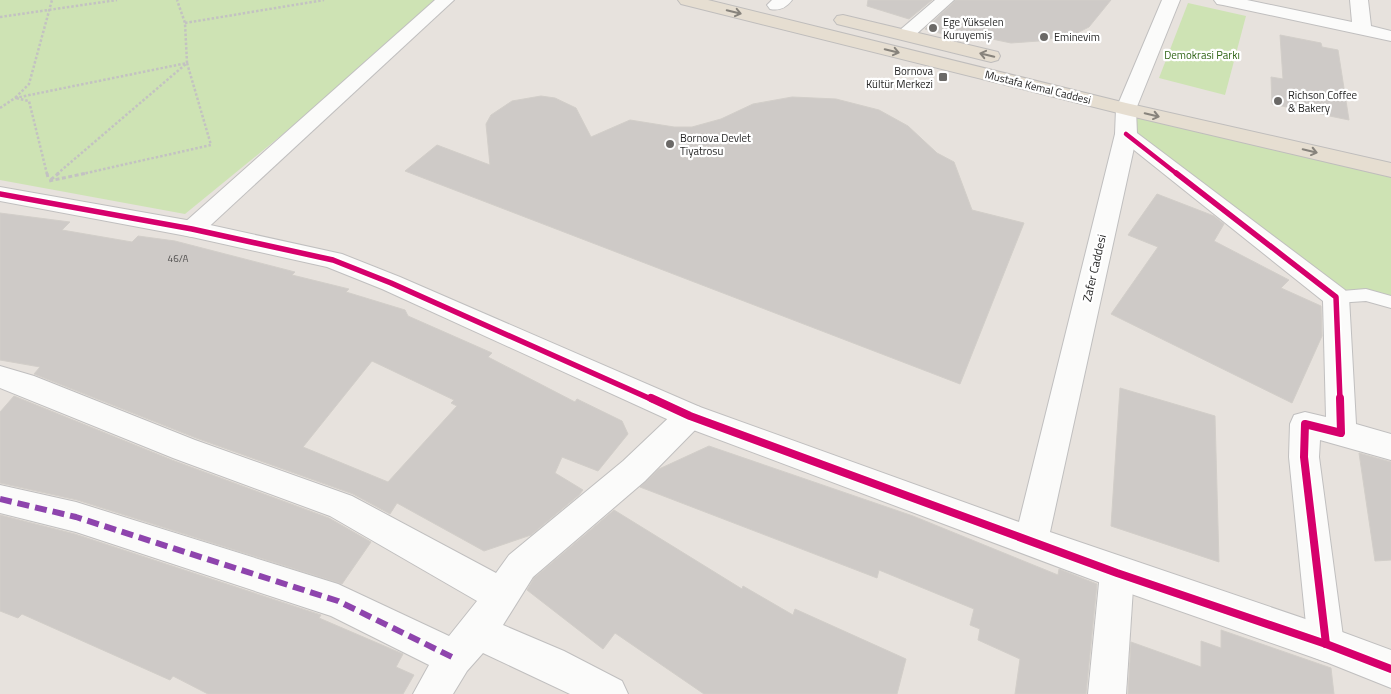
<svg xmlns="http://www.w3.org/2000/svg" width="1391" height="694" font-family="'Titillium Web',sans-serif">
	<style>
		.green { fill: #cee3b4 }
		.building { fill: #cecac7; stroke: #d2cec9; fill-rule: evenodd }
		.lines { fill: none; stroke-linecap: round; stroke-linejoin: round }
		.service-casing { stroke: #c0bfbf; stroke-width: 2 }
		.minor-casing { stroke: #c0bfbf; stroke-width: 2 }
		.tertiary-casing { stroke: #c0bfbf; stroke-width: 2 }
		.primary-casing { stroke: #bfbdbc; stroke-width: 2 }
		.path-far1 { stroke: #c3c2c2; stroke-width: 2.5; stroke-dasharray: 2.5 2; stroke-linecap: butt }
		.path { stroke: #c3c2c2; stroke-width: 3; stroke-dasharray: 4 2.5; stroke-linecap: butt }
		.service { fill: #fbfbfa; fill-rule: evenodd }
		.minor { fill: #fbfbfa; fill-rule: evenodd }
		.tertiary { fill: #fbfbfa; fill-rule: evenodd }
		.primary { fill: #e6ded1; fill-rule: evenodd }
		.quiet { stroke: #8e44ad; stroke-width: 6; stroke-dasharray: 12 6; stroke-linecap: butt }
		.cycleway-far2-casing { stroke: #fff; stroke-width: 7 }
		.cycleway-far1-casing { stroke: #fff; stroke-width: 9 }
		.cycleway-casing { stroke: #fff; stroke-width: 11 }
		.cycleway-far2 { stroke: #d6006c; stroke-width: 4.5 }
		.cycleway-far1 { stroke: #d6006c; stroke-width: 5.5 }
		.cycleway { stroke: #d6006c; stroke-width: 8 }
		.oneway { stroke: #87837c }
		.poi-dot { fill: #6b6967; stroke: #fff; stroke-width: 2 }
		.labels { text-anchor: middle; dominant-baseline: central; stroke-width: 4.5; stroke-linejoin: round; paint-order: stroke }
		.number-label { font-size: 10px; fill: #525150 }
		.far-poi-label { font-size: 11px; fill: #282828; stroke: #fff; text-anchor: start }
		.far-park-label { font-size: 11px; fill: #316518; stroke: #fff }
		.far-street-label { font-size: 11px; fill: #282828; stroke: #fff }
		.street-label { font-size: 12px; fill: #282828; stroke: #fff }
	</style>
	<rect width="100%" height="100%" fill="#e7e2dd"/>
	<g class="green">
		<polygon points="0,0 445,0 440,6 185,214 0,180"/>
		<polygon points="1188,3 1246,16 1225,95 1159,78"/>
		<polygon points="1126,109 1391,170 1391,302 1336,297 1126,134"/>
	</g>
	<g class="building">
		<polygon points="868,0 932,0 909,19 867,6"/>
		<polygon points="956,0 1111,0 1089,27 1075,34 1039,41 1011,43 973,35 968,41 925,29"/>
		<polygon points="1280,35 1321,43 1322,47 1338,50 1349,120 1272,104 1271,77 1283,79"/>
		<polygon points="541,96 555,98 576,108 591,137 630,120 674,127 692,127 721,119 753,104 792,97 836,99 879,110 908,126 937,153 954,162 972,210 1024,223 960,384 405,171 437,145 490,165 486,124 491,115 512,101"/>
		<polygon points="1157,194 1214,216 1224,224 1214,241 1289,280 1281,288 1321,306 1322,336 1292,403 1111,314 1158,247 1128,235"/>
		<path d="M0,213L70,222L62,230L132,242L138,236L175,241L295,272L292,275L349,289L346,292L405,310L408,316L492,353L488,357L575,402L577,399L622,421L628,434L598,471L562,457L555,473L583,490L579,495L531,535L484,551L397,503L390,514L353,494L196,438L34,374L40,367L0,360ZM372,361L454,400L451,403L457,406L388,482L303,447Z"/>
		<polygon points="1120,388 1215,416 1219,562 1111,526"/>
		<polygon points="14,396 172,460 329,518 371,542 342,584 77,500 0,483 0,412"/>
		<polygon points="709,446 913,516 1058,575 1059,569 1097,584 1086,694 1015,694 1020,659 978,640 980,629 970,625 974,609 879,570 877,578 640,487 659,469"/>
		<polygon points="1359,453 1391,462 1391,560 1375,561"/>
		<polygon points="614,510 742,589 743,586 793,615 795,609 906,659 897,694 704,694 615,633 603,649 527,590 534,578"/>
		<polygon points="0,515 75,534 321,615 319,618 403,654 396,667 414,675 403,694 208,694 173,676 170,680 22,614 18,618 0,611"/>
		<polygon points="1221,630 1331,668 1334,694 1128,694 1131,642 1201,667 1201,641 1221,648"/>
	</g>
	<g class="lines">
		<defs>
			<polygon id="service" points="1366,289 1391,296 1391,308 1366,301 1336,303 1330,302 1327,297 1330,292"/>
			<g id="minor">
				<polygon points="435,0 454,0 200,235 192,237 184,235 180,229 184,223"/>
				<path d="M772,0H792C786,8 779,11 770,9L767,5Z"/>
				<polygon points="935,0 954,0 912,38 900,38 897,34 900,30"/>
				<polygon points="1214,0 1247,0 1352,22 1350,0 1368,0 1371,26 1391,31 1391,41 1223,5 1217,4"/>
				<polygon points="1126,128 1133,130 1345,290 1349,297 1356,424 1391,434 1391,460 1320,440 1319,457 1344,644 1339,657 1326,662 1313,657 1308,644 1289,457 1290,424 1294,415 1305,412 1326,417 1323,301 1119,138 1115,134 1119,130"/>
				<polygon points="0,366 34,376 195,440 352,496 496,573 509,555 623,461 680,407 690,404 700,407 705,416 700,425 645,481 533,577 503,625 564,651 622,681 628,694 570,694 483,653 467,671 453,694 413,694 429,665 331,616 76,532 0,513 0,485 76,502 338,584 449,636 477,601 330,516 173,458 0,388"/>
				<polygon points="1117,557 1129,561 1134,573 1126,694 1088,694 1100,573 1105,561"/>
			</g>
			<polygon id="tertiary" points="1162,0 1180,0 1136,109 1137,134 1050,532 1326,626 1391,650 1391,688 1326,662 1117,589 680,425 382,289 327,267 192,237 0,201 0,187 192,221 342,254 400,277 700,407 1019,522 1115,134 1116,109"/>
			<g id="primary">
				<polygon points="678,0 708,0 1126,103 1391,163 1391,177 1126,115 681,4"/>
				<polygon points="843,15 998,52 1000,56 998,60 991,62 837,24 834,20 837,16"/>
			</g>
		</defs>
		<use href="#service" class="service-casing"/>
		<use href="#minor" class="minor-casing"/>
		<use href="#tertiary" class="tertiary-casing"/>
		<use href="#primary" class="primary-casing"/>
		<g class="path-far1">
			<polyline points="0,17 117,0"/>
			<polyline points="185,23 324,0"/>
			<polyline points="0,108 15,98 187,63 185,23 177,0"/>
			<polyline points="47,174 29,101 15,98 29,84 52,0"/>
			<polyline points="57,174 187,63 211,145 82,174"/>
		</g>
		<g class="path">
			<polyline points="47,173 48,178"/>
			<polyline points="59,173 49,181 87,173"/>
		</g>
		<use href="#service" class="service"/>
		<use href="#minor" class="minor"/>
		<use href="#tertiary" class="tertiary"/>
		<use href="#primary" class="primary"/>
		<polyline class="quiet" points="0,499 76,517 338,601 454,658"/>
		<defs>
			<polyline id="cycleway-far2" points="1126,134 1177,174"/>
			<g id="cycleway-far1">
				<polyline points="1176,173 1336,297 1340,400"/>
				<polyline points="0,194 192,229 333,260 391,283 653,400"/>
			</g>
			<g id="cycleway">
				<polyline points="651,398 690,416 1117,573 1326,644 1391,669"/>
				<polyline points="1326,644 1304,457 1305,424 1341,433 1340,398"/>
			</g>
		</defs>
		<use href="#cycleway-far2" class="cycleway-far2-casing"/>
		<use href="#cycleway-far1" class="cycleway-far1-casing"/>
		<use href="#cycleway" class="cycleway-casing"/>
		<use href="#cycleway-far2" class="cycleway-far2"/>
		<use href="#cycleway-far1" class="cycleway-far1"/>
		<use href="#cycleway" class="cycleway"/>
	</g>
	<defs><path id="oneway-shaft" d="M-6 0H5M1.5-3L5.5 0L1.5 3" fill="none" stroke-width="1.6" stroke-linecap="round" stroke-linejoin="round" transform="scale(1.25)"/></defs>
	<g class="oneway">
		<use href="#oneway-shaft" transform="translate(734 12) rotate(14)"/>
		<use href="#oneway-shaft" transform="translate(892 51) rotate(14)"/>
		<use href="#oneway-shaft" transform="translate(987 55) rotate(-166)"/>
		<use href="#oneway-shaft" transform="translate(1152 115) rotate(13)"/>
		<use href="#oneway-shaft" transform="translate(1310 151) rotate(13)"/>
	</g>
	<g class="poi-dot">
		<circle cx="933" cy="28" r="5"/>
		<circle cx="1044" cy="37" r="5"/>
		<rect x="938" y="72" width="10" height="10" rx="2.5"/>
		<circle cx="1278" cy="101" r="5"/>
		<circle cx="670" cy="144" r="5"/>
	</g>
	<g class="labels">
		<g class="number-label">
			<text x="178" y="258">46/A</text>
		</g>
		<g class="far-poi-label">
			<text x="943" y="22">Ege Yükselen<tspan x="943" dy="13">Kuruyemiş</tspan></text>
			<text x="1054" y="37">Eminevim</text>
			<text x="933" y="71" text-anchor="end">Bornova<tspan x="933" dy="13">Kültür Merkezi</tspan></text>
			<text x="1288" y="95">Richson Coffee<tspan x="1288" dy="13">&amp; Bakery</tspan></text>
			<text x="680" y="138">Bornova Devlet<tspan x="680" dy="13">Tiyatrosu</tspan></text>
		</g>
		<g class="far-park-label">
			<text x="1202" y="55">Demokrasi Parkı</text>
		</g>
		<g class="far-street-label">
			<text transform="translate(1038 87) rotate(14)">Mustafa Kemal Caddesi</text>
		</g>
		<g class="street-label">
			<text transform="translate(1094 268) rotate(-77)">Zafer Caddesi</text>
		</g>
	</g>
</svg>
